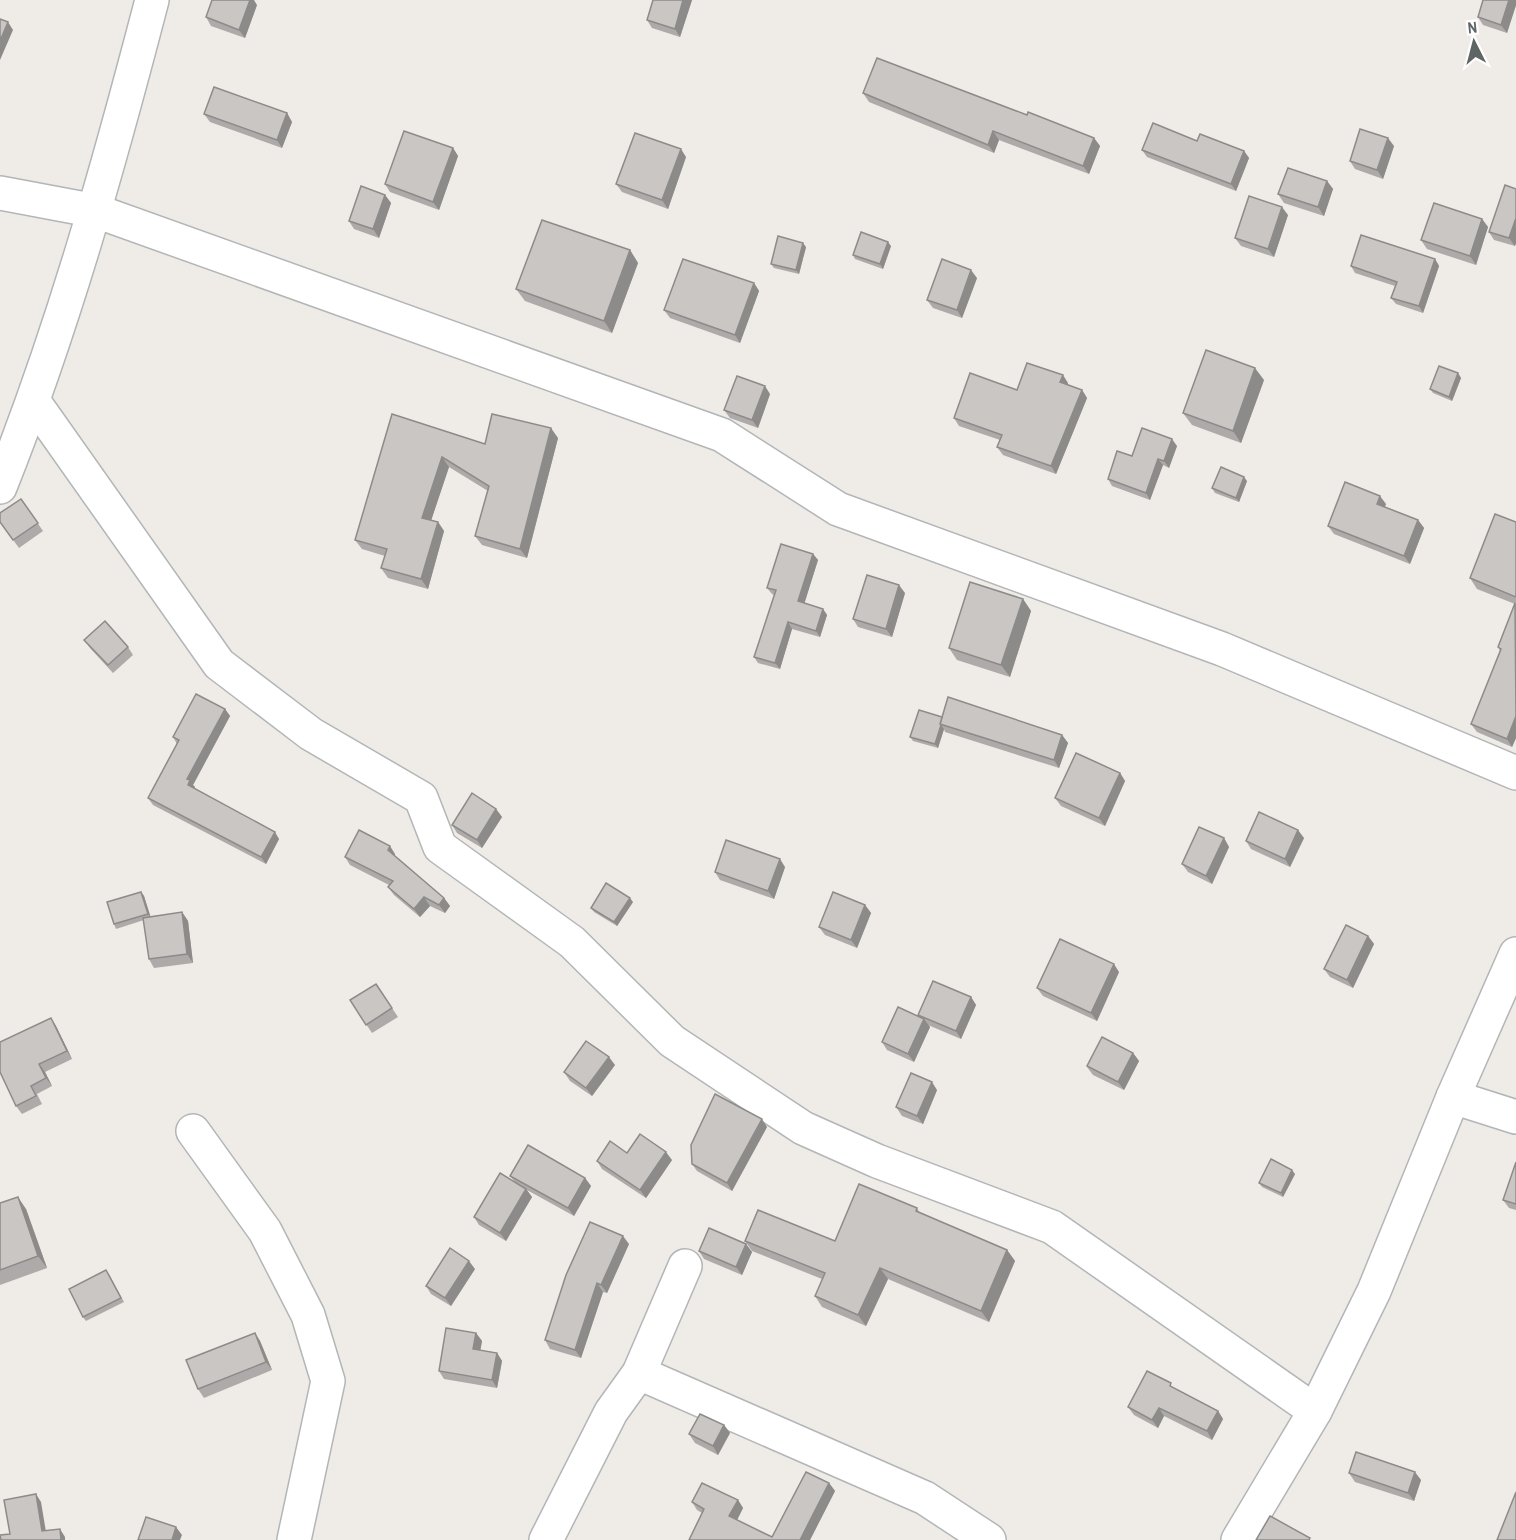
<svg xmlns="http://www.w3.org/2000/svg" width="1516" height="1540" font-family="'Archivo Narrow',sans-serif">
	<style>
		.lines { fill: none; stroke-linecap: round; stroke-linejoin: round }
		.minor-casing { stroke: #b2b6b7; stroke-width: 36 }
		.minor { stroke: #fff; stroke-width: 33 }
		.wall { fill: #aeaaa9 }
		.shaded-wall { fill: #8d8b89 }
		.building { fill: #cac6c4; stroke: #8d8b89; stroke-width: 1.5 }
	</style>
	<rect width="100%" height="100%" fill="#efebe7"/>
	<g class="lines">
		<defs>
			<g id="minor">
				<polyline points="0,193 96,211 722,435 838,509 1222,649 1516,773"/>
				<polyline points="34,402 219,664 311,734 421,798 440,847 572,942 672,1041 803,1128 877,1161 1052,1227 1315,1411"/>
				<path d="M0,487C63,329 109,165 152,0"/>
				<polyline points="1453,1097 1516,1117"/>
				<polyline points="193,1131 265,1231 308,1315 328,1381 294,1540"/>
				<polyline points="639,1373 925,1498 989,1540"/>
				<polyline points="546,1540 611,1412 639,1373 685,1266"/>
				<polyline points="1238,1540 1315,1411 1374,1291 1453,1097 1516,954"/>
			</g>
		</defs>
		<use href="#minor" class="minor-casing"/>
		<use href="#minor" class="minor"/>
	</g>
	<g class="wall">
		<polygon points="653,0 692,0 680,37 652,28 647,20"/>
		<polygon points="1516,0 1516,5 1507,33 1483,25 1478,17"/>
		<polygon points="257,5 245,38 211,26 206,17"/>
		<polygon points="863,93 1027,115 1094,138 1100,146 1089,174 999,140 994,153 869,102"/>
		<polygon points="287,113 292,122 282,148 210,122 204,114"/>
		<polygon points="1197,141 1244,151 1249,158 1236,191 1147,157 1142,150"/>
		<polygon points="1394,146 1383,179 1355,169 1350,161"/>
		<polygon points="453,148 458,156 439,210 390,192 385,184"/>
		<polygon points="686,157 668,209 622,192 616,184"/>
		<polygon points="1327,181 1333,189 1324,216 1284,203 1278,194"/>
		<polygon points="1516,189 1516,243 1515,246 1494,240 1489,232"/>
		<polygon points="385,195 391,203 379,238 354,229 349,221"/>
		<polygon points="1288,215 1274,257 1241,246 1235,238"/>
		<polygon points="1482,219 1488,227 1476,265 1427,249 1421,240"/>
		<polygon points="891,246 883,269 855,259 853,255"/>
		<polygon points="806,247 799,274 774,268 771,264"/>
		<polygon points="630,250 638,263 612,333 525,301 516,289"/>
		<polygon points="1435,259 1439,266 1423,313 1396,304 1391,298 1395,286 1355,273 1351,266"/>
		<polygon points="977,278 962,318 933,308 927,300"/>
		<polygon points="754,283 759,291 740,343 670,318 664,310"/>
		<polygon points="1458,373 1461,378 1452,401 1433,393 1430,389"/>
		<polygon points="1264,380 1241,443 1192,425 1183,413"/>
		<polygon points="1068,383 1068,385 1082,390 1087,398 1056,474 1003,455 997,447 1000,440 959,426 954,418 1017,390"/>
		<polygon points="770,394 758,428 730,418 724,410"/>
		<polygon points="392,414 485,444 558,438 527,558 482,545 475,536 488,491 449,467 431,520 438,522 444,531 428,589 388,578 381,568 385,556 362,549 355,540"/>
		<polygon points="1177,446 1169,468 1163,465 1150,500 1112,486 1108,479 1132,456"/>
		<polygon points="1247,481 1239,502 1215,493 1212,488"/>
		<polygon points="21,499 43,531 19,548 0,522"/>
		<polygon points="1386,504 1385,507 1418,520 1424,528 1410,564 1334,534 1328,526"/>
		<polygon points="1516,522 1516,738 1512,747 1477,732 1471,724 1500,651 1498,647 1515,604 1477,589 1470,578"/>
		<polygon points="813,554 818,560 804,603 823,609 827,615 820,637 792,629 780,669 758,663 754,657 774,595 772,594 767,588"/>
		<polygon points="905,593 892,637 858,627 853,619"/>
		<polygon points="1023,599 1031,611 1010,677 957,660 949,648"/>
		<polygon points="84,640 128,647 133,655 113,673 90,648"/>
		<polygon points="225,709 230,716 193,785 195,787 194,788 279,839 266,864 153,805 148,798 177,744 173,737"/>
		<polygon points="942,717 1062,735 1068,743 1059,768 945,732 944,729 938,748 913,741 910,737"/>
		<polygon points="1120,773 1125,781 1105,826 1061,806 1055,798"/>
		<polygon points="496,809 502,817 482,848 457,833 452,825"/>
		<polygon points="1224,838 1229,847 1212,884 1188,872 1182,864"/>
		<polygon points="1304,838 1290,867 1251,849 1246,841"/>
		<polygon points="395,854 395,856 444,898 450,906 445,913 430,906 420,917 394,895 388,887 389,885 350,865 345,857"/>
		<polygon points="785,867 774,899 720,880 715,872"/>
		<polygon points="141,892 144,896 150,917 182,912 188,921 193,963 154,968 149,959 144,920 116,929 114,924"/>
		<polygon points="633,902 617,926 594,912 591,908"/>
		<polygon points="865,905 871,913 857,948 825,935 819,927"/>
		<polygon points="1368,936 1374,944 1353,988 1330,977 1324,969"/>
		<polygon points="1119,972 1097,1021 1043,996 1037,988"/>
		<polygon points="376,984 398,1017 372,1033 350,1000"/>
		<polygon points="971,997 976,1005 961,1039 928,1025 930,1027 914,1062 887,1050 882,1042 919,1017 918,1015"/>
		<polygon points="51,1018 56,1026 72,1059 45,1072 52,1086 37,1094 42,1104 22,1114 16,1106"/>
		<polygon points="1133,1053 1139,1061 1124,1090 1093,1075 1087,1067"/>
		<polygon points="615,1065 592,1096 570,1081 564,1072"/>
		<polygon points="937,1090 923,1124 902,1116 896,1107"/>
		<polygon points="767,1127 732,1191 697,1171 692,1164"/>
		<polygon points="627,1153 672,1160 646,1198 602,1169 597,1161"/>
		<polygon points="1516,1162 1516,1210 1509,1208 1503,1200"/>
		<polygon points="1295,1174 1283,1197 1262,1187 1259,1183"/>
		<polygon points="510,1176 585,1178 591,1186 574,1216 527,1190 532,1197 506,1241 479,1225 474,1217 515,1182"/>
		<polygon points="0,1203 26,1209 47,1268 0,1285"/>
		<polygon points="917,1208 920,1213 1007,1250 1015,1261 989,1322 888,1279 866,1326 822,1307 815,1296 822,1279 752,1251 745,1241 835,1241"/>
		<polygon points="629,1244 607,1293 603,1292 581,1358 550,1349 545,1340"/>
		<polygon points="746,1244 752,1252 742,1275 704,1259 699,1251"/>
		<polygon points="475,1269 451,1306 431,1294 426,1286"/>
		<polygon points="109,1274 124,1302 86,1321 83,1317"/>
		<polygon points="255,1333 260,1341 272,1370 204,1398 198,1389"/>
		<polygon points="476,1333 482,1341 480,1350 497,1353 502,1361 497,1388 444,1379 439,1371"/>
		<polygon points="1176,1389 1218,1411 1223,1419 1212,1440 1164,1416 1158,1428 1134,1415 1128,1407"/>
		<polygon points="724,1425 730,1433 718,1455 695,1443 689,1434"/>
		<polygon points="1349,1473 1421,1480 1414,1501 1355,1482"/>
		<polygon points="829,1483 835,1491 810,1540 689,1540 702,1513 697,1510 692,1502 738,1500 743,1508 737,1520 772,1537"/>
	</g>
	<g class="shaded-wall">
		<polygon points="250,0 254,0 257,5 245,38 239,30"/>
		<polygon points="683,0 692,0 680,37 675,29"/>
		<polygon points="1509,0 1516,0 1516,5 1507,33 1501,25"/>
		<polygon points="8,22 13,30 0,60 0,41"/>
		<polygon points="287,113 292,122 282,148 277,140"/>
		<polygon points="993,131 999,140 994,153 988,145"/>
		<polygon points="1094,138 1100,146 1089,174 1083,166"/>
		<polygon points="1388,138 1394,146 1383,179 1377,170"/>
		<polygon points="453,148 458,156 439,210 433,202"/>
		<polygon points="681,149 686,157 668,209 662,200"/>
		<polygon points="1244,151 1249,158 1236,191 1231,184"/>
		<polygon points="1327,181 1333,189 1324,216 1318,207"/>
		<polygon points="385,195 391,203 379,238 373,229"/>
		<polygon points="1282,207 1288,215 1274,257 1268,249"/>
		<polygon points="1516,218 1516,243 1515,246 1509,238"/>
		<polygon points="1482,219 1488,227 1476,265 1470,256"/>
		<polygon points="888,242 891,246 883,269 880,264"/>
		<polygon points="803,243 806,247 799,274 796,270"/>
		<polygon points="630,250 638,263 612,333 604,321"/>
		<polygon points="1435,259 1439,266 1423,313 1419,306"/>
		<polygon points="971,270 977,278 962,318 957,310"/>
		<polygon points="754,283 759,291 740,343 735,335"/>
		<polygon points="1255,368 1264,380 1241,443 1233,431"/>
		<polygon points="1458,373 1461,378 1452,401 1449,397"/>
		<polygon points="1063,375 1068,383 1065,390 1060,382"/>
		<polygon points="765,386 770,394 758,428 752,420"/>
		<polygon points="1082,390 1087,398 1056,474 1051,466"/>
		<polygon points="551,428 558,438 527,558 520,549"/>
		<polygon points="1172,439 1177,446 1169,468 1164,461"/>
		<polygon points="442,457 449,467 429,527 422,518"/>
		<polygon points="1158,459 1163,465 1150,500 1146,493"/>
		<polygon points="1244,477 1247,481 1239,502 1236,498"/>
		<polygon points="1380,496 1386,504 1382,512 1377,504"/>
		<polygon points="1418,520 1424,528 1410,564 1404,556"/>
		<polygon points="438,522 444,531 428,589 421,579"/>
		<polygon points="813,554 818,560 803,608 798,601"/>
		<polygon points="899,585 905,593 892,637 886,629"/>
		<polygon points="1023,599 1031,611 1010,677 1001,665"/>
		<polygon points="823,609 827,615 820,637 816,631"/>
		<polygon points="788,622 792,629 780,669 775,663"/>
		<polygon points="225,709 230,716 193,785 195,787 193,792 188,785 187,779"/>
		<polygon points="1516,716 1516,738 1512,747 1507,739"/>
		<polygon points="941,725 944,729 938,748 935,744"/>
		<polygon points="1062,735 1068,743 1059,768 1054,760"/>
		<polygon points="1120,773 1125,781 1105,826 1099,818"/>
		<polygon points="496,809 502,817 482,848 477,840"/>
		<polygon points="1298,830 1304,838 1290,867 1285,859"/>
		<polygon points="275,832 279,839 266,864 261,857"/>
		<polygon points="1224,838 1229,847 1212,884 1206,876"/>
		<polygon points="390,846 395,854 394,858 388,850"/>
		<polygon points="780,859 785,867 774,899 768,891"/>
		<polygon points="141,892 144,896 151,918 148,914"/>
		<polygon points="424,897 430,906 420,917 414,909"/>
		<polygon points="444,898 450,906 445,913 439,905"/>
		<polygon points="630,898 633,902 617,926 614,922"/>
		<polygon points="865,905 871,913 857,948 851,940"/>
		<polygon points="182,912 188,921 193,963 187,954"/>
		<polygon points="1368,936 1374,944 1353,988 1347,980"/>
		<polygon points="1114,964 1119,972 1097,1021 1091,1013"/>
		<polygon points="971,997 976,1005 961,1039 956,1031"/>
		<polygon points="51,1018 56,1026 72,1059 67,1051"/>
		<polygon points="924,1019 930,1027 914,1062 908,1054"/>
		<polygon points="1133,1053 1139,1061 1124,1090 1118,1082"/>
		<polygon points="609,1057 615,1065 592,1096 586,1088"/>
		<polygon points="39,1064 45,1072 52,1086 46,1078"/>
		<polygon points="932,1082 937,1090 923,1124 917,1116"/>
		<polygon points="762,1119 767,1127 732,1191 727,1183"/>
		<polygon points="666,1152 672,1160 646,1198 640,1190"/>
		<polygon points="1292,1170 1295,1174 1283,1197 1281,1193"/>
		<polygon points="585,1178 591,1186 574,1216 568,1208"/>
		<polygon points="526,1189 532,1197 506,1241 500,1233"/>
		<polygon points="18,1197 26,1209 47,1268 38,1256"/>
		<polygon points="623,1236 629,1244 607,1293 601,1285"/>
		<polygon points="746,1244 752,1252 742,1275 736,1267"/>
		<polygon points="1007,1250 1015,1261 989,1322 981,1311"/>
		<polygon points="469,1261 475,1269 451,1306 445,1298"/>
		<polygon points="880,1268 888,1279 866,1326 858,1315"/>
		<polygon points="597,1283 603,1292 581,1358 575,1350"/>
		<polygon points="255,1333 260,1341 272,1370 266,1362"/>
		<polygon points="476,1333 482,1341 479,1358 473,1349"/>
		<polygon points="497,1353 502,1361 497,1388 492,1380"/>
		<polygon points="1159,1408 1164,1416 1158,1428 1152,1420"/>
		<polygon points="1218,1411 1223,1419 1212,1440 1207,1431"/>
		<polygon points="724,1425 730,1433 718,1455 713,1446"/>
		<polygon points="1415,1472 1421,1480 1414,1501 1408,1493"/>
		<polygon points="829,1483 835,1491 810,1540 800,1540"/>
		<polygon points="36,1494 41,1502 47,1538 42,1531"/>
		<polygon points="738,1500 743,1508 735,1524 729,1516"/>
		<polygon points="176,1527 182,1535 180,1540 172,1540"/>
		<polygon points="60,1529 65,1537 65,1540 61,1540"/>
	</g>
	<g class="building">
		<polygon points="212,0 250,0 239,30 206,17"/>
		<polygon points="653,0 683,0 675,29 647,20"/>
		<polygon points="1483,0 1509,0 1501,25 1478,17"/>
		<polygon points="0,19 8,22 0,41"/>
		<polygon points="877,58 1027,115 1028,112 1094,138 1083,166 993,131 988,145 863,93"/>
		<polygon points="214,87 287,113 277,140 204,114"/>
		<polygon points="1153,123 1197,141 1200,134 1244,151 1231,184 1142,150"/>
		<polygon points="1360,129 1388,138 1377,170 1350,161"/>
		<polygon points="404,131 453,148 433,202 385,184"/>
		<polygon points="635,133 681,149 662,200 616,184"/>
		<polygon points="1288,168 1327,181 1318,207 1278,194"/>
		<polygon points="1505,185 1516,189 1516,218 1509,238 1489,232"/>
		<polygon points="361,186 385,195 373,229 349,221"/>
		<polygon points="1249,196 1282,207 1268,249 1235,238"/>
		<polygon points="1434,203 1482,219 1470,256 1421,240"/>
		<polygon points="542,220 630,250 604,321 516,289"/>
		<polygon points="861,232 888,242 880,264 853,255"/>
		<polygon points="1361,235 1435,259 1419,306 1391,298 1397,282 1351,266"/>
		<polygon points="778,236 803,243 796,270 771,264"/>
		<polygon points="683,259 754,283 735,335 664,310"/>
		<polygon points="942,259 971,270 957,310 927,300"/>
		<polygon points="1206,350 1255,368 1233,431 1183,413"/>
		<polygon points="1027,363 1063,375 1060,382 1082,390 1051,466 997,447 1002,435 954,418 970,373 1017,390"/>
		<polygon points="1439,366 1458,373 1449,397 1430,389"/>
		<polygon points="737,376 765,386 752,420 724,410"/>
		<polygon points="392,414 485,444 492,414 551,428 520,549 475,536 489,486 442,457 422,518 438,522 421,579 381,568 387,549 355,540"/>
		<polygon points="1142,428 1172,439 1164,461 1158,459 1146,493 1108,479 1117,451 1132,456"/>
		<polygon points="1221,467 1244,477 1236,498 1212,488"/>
		<polygon points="1345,482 1380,496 1377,504 1418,520 1404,556 1328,526"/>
		<polygon points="21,499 38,523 13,540 0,522 0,513"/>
		<polygon points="1495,514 1516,522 1516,597 1470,578"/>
		<polygon points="781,544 813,554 798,601 823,609 816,631 788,622 775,663 754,657 776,590 767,588"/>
		<polygon points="867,575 899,585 886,629 853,619"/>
		<polygon points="970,582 1023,599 1001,665 949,648"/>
		<polygon points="1515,603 1516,716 1507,739 1471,724 1501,649 1498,647"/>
		<polygon points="105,621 128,647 108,665 84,640"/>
		<polygon points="196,694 225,709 187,779 190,780 188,785 275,832 261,857 148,798 179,740 173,737"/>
		<polygon points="948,697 1062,735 1054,760 940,724"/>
		<polygon points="919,710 942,717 940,724 941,725 935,744 910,737"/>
		<polygon points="1076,753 1120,773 1099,818 1055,798"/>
		<polygon points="472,793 496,809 477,840 452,825"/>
		<polygon points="1259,812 1298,830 1285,859 1246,841"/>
		<polygon points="1199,827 1224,838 1206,876 1182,864"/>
		<polygon points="359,830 390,846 388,850 444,898 439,905 424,897 414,909 388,887 393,881 345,857"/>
		<polygon points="726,840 780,859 768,891 715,872"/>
		<polygon points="606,883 630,898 614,922 591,908"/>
		<polygon points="141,892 148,914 114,924 107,902"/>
		<polygon points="833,892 865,905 851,940 819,927"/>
		<polygon points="182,912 187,954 149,959 143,918"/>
		<polygon points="1346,925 1368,936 1347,980 1324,969"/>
		<polygon points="1060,939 1114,964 1091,1013 1037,988"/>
		<polygon points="933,981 971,997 956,1031 918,1015"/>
		<polygon points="376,984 392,1008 366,1025 350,1000"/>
		<polygon points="898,1007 924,1019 908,1054 882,1042"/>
		<polygon points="51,1018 67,1051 39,1064 46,1078 31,1086 36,1096 16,1106 0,1072 0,1042"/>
		<polygon points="1102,1037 1133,1053 1118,1082 1087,1066"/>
		<polygon points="586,1041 609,1057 586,1088 564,1072"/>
		<polygon points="911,1073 932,1082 917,1116 896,1107"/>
		<polygon points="715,1094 762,1119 727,1183 692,1164 691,1145"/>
		<polygon points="640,1134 666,1152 640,1190 597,1161 610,1141 627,1153"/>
		<polygon points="528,1145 585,1178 568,1208 510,1176"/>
		<polygon points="1271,1159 1292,1170 1281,1193 1259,1183"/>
		<polygon points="1516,1162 1516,1204 1503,1200"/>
		<polygon points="500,1173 526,1189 500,1233 474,1217"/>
		<polygon points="859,1184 917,1208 916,1211 1007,1250 981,1311 880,1268 858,1315 815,1296 825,1273 745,1241 758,1210 835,1241"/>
		<polygon points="18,1197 38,1256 0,1270 0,1203"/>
		<polygon points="590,1222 623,1236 601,1285 597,1283 575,1350 545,1340 566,1275"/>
		<polygon points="709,1228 746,1244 736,1267 699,1251"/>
		<polygon points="450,1248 469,1261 445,1298 426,1286"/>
		<polygon points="106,1270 121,1298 83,1317 69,1289"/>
		<polygon points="446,1328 476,1333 473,1349 497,1353 492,1380 439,1371"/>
		<polygon points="255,1333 266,1362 198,1389 186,1360"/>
		<polygon points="1147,1371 1171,1383 1170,1386 1218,1411 1207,1431 1159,1408 1152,1420 1128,1407"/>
		<polygon points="700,1414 724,1425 713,1446 689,1434"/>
		<polygon points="1356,1452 1415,1472 1408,1493 1349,1473"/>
		<polygon points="806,1472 829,1483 800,1540 689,1540 704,1509 692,1502 702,1483 738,1500 729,1516 772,1537"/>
		<polygon points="1516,1492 1516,1540 1497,1540"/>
		<polygon points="36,1494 42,1531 60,1529 61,1540 1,1540 0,1535 10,1534 4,1500"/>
		<polygon points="1270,1516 1310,1538 1309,1540 1256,1540"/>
		<polygon points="146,1517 176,1527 172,1540 138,1540"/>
	</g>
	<g transform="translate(1474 42) rotate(354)" stroke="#ffffff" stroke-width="4.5" paint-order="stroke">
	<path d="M0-4.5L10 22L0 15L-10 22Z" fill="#5f6465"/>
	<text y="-9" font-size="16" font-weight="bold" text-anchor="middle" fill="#5f6465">N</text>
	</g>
</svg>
